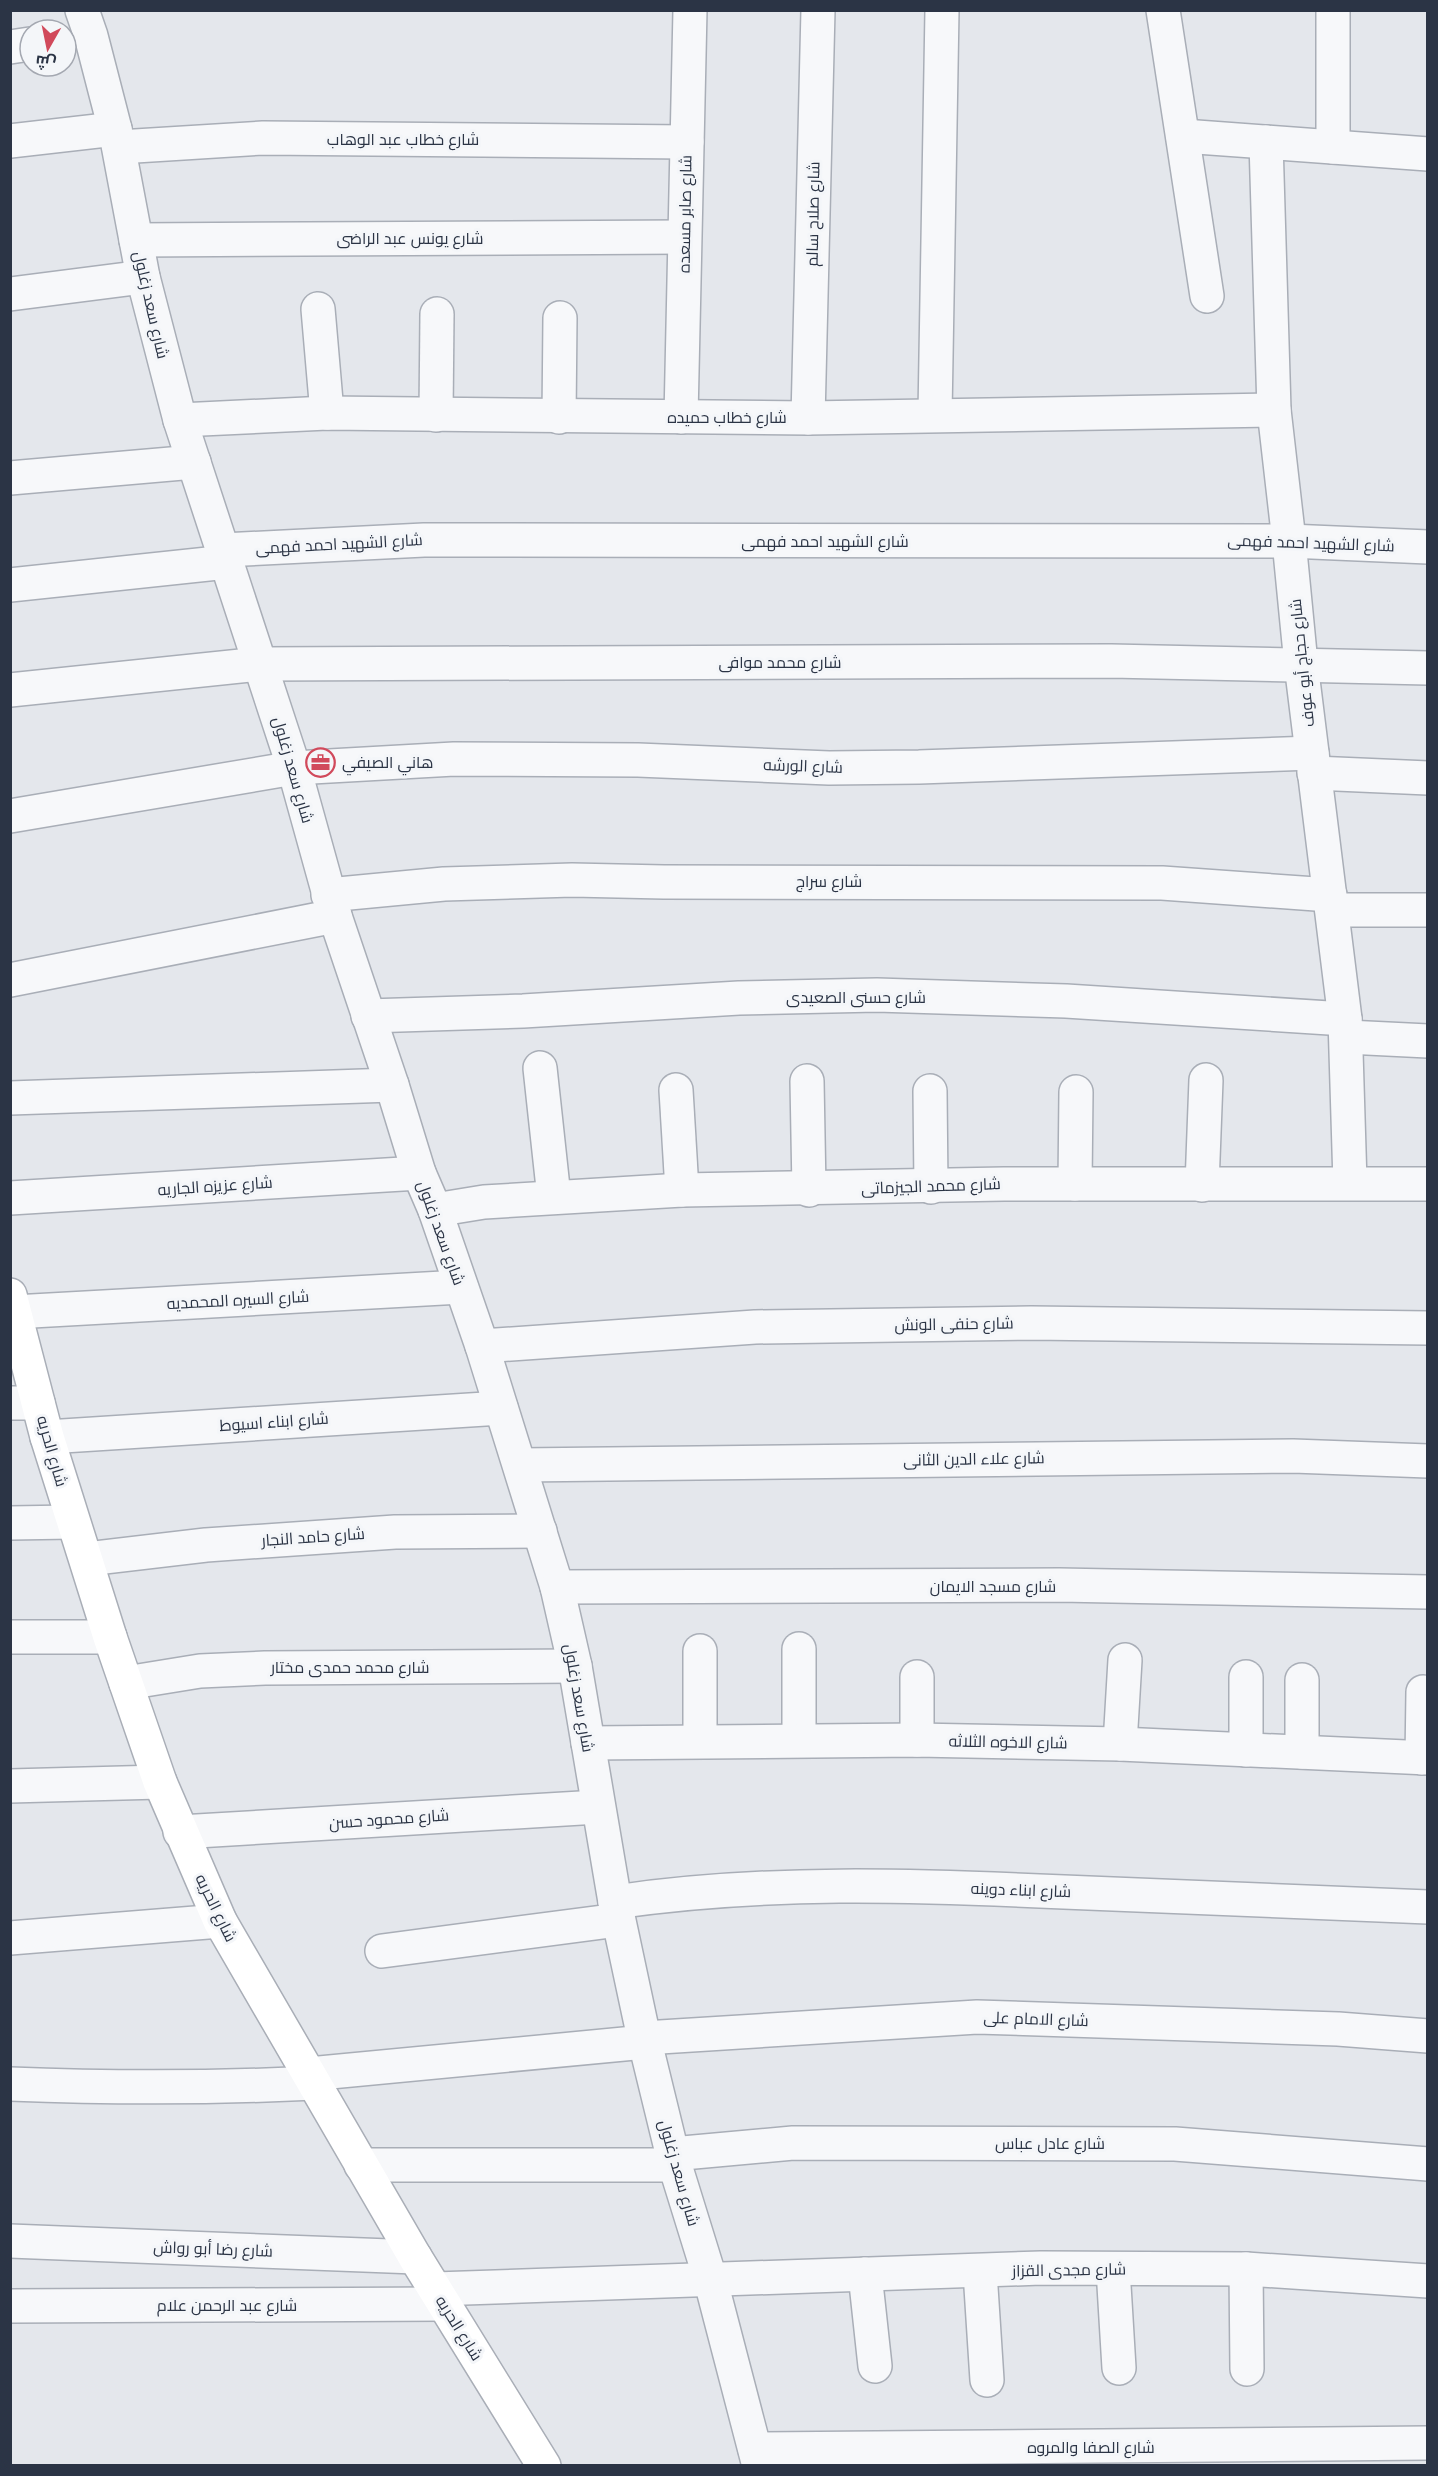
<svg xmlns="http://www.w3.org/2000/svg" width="1438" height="2476" font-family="'Space Grotesk',Cairo,sans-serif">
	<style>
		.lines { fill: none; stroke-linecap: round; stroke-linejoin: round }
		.street-casing { stroke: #a9aeb7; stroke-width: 36 }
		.secondary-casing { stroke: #a9aeb7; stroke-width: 36 }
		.street { stroke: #f7f8fa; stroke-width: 33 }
		.secondary { stroke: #fff; stroke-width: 33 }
		.labels { text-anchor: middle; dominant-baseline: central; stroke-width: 6; stroke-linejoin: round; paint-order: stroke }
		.street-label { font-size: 16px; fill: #2b3445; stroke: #f4f6f9 }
		.poi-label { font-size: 16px; fill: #2b3445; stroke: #f4f6f9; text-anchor: start }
	</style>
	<rect width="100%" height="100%" fill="#e4e7ec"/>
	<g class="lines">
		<defs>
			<g id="street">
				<polyline points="82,10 91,36 115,129 143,277 180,420 294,768 335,916 392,1085 419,1173 435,1210 482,1346 557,1587 575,1666 615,1902 644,2038 675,2165 710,2278 759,2466"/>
				<polyline points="1163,10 1207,296"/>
				<polyline points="10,47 30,44"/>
				<polyline points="1183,136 1428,154"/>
				<polyline points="10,141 115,129"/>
				<polyline points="1266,142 1274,410 1289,541 1301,664 1345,1019 1350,1183"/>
				<polyline points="119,147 263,138 687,142"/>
				<polyline points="1333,147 1333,10"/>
				<polyline points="136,240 684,237"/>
				<polyline points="10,294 143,277"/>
				<polyline points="318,309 327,413"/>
				<polyline points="935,414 942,10"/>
				<polyline points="436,415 437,314"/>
				<polyline points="559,417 560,318"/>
				<polyline points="681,417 690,10"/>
				<polyline points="808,418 818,10"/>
				<polyline points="180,420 327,413 808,418 1274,410"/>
				<polyline points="10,478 194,462"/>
				<polyline points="223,550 424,540 1289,541 1428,547"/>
				<polyline points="10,585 227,562"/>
				<polyline points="10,690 260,664 1111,661 1428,668"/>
				<polyline points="1314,773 1428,778"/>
				<polyline points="10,816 294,768 454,759 638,760 829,768 919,767 1312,753"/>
				<polyline points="328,895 444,884 572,880 664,882 1162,883 1330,895"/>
				<polyline points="1332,910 1428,910"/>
				<polyline points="10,980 335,916"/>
				<polyline points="368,1016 523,1011 739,998 877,995 1066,1001 1345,1019"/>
				<polyline points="1347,1037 1428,1041"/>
				<polyline points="540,1068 554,1197"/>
				<polyline points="807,1081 809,1190"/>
				<polyline points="676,1090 682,1190"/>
				<polyline points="930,1091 931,1187"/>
				<polyline points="10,1098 392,1085"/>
				<polyline points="1075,1184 1076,1092"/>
				<polyline points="1202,1185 1206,1080"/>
				<polyline points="10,1198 419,1173"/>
				<polyline points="435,1210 484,1202 682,1190 1004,1184 1428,1184"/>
				<polyline points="14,1312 461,1287"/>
				<polyline points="482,1346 755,1327 1031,1323 1428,1328"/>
				<polyline points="10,1403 38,1403"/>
				<polyline points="47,1437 501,1408"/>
				<polyline points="520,1465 1293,1456 1428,1461"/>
				<polyline points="10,1523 72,1522"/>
				<polyline points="87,1559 206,1545 395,1532 540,1531"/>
				<polyline points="557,1587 1059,1585 1428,1592"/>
				<polyline points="10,1637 110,1637"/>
				<polyline points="917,1677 917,1740"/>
				<polyline points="1302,1680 1302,1752"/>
				<polyline points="126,1683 200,1671 265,1668 575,1666"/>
				<polyline points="799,1739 799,1649"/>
				<polyline points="700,1741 700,1651"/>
				<polyline points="588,1743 917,1740 1120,1744 1428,1758"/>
				<polyline points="1120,1744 1125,1660"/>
				<polyline points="1246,1750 1246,1677"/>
				<polyline points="1422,1758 1423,1692"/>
				<polyline points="10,1786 160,1782"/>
				<polyline points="180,1832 598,1807"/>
				<path d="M615,1902C764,1880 914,1885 1064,1892C1185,1897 1306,1902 1428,1907"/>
				<polyline points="10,1938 220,1921"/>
				<polyline points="382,1951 618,1920"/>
				<polyline points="644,2038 977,2017 1338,2029 1428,2036"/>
				<polyline points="309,2074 645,2042"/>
				<path d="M10,2084C112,2088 213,2088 315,2083"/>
				<polyline points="672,2154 793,2143 1175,2144 1428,2164"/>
				<polyline points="361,2165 675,2165"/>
				<polyline points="10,2241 415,2257"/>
				<polyline points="1113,2269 1119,2368"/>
				<polyline points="1246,2269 1247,2369"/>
				<polyline points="980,2272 987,2380"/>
				<polyline points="865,2274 875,2366"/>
				<polyline points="435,2289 1041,2268 1246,2269 1428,2281"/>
				<polyline points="10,2306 444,2304"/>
				<polyline points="755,2449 1428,2443"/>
			</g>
			<polyline id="secondary" points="10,1295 47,1437 110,1637 160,1782 220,1921 415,2257 544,2466"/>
		</defs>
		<use href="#street" class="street-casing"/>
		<use href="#secondary" class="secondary-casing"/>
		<use href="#street" class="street"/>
		<use href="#secondary" class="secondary"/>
	</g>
	<defs>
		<symbol id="office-ring" viewBox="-11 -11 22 22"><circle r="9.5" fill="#f4f6f9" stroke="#d1495b" stroke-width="1.5"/><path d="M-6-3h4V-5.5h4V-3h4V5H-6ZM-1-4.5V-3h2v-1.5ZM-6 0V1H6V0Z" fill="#d1495b"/></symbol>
	</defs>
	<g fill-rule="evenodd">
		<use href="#office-ring" x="304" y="746" width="33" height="33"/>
	</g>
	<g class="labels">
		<g class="street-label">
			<text x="403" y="139">شارع خطاب عبد الوهاب</text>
			<text transform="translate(685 214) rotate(-89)">شارع صابر مسعده</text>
			<text transform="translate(813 214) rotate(-89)">شارع صلاح سالم</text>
			<text x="410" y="238">شارع يونس عبد الراضى</text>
			<text transform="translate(151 305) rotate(77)">شارع سعد زغلول</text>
			<text x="727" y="417">شارع خطاب حميده</text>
			<text x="825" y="541">شارع الشهيد احمد فهمى</text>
			<text transform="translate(1311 543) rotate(2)">شارع الشهيد احمد فهمى</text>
			<text transform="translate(339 544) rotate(-3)">شارع الشهيد احمد فهمى</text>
			<text x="780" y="662">شارع محمد موافى</text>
			<text transform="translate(1302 663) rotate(-96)">شارع حجاج أبو عوف</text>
			<text transform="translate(803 766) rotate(2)">شارع الورشه</text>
			<text transform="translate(293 770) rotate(74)">شارع سعد زغلول</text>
			<text x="829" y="881">شارع سراج</text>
			<text x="856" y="997">شارع حسنى الصعيدى</text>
			<text transform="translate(215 1186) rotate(-4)">شارع عزيزه الجاريه</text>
			<text transform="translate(931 1186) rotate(-2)">شارع محمد الجيزماتى</text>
			<text transform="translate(441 1233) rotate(70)">شارع سعد زغلول</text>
			<text transform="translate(238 1300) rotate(-3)">شارع السيره المحمديه</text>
			<text transform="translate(954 1324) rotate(-1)">شارع حنفى الونش</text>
			<text transform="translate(274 1422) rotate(-4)">شارع ابناء اسيوط</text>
			<text transform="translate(52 1451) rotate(74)">شارع الحريه</text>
			<text transform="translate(974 1459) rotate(-1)">شارع علاء الدين الثانى</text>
			<text transform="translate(313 1537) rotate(-4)">شارع حامد النجار</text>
			<text x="993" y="1586">شارع مسجد الايمان</text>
			<text x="350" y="1667">شارع محمد حمدى مختار</text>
			<text transform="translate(579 1698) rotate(80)">شارع سعد زغلول</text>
			<text transform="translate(1008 1742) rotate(1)">شارع الاخوه الثلاثه</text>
			<text transform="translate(389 1819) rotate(-4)">شارع محمود حسن</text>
			<text transform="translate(1021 1890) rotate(2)">شارع ابناء دوينه</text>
			<text transform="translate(216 1908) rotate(64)">شارع الحريه</text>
			<text transform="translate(1036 2019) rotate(2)">شارع الامام على</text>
			<text x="1050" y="2143">شارع عادل عباس</text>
			<text transform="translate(679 2173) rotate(74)">شارع سعد زغلول</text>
			<text transform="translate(213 2249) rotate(2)">شارع رضا أبو رواش</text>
			<text transform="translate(1069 2270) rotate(-1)">شارع مجدى القزاز</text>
			<text x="227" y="2305">شارع عبد الرحمن علام</text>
			<text transform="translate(459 2328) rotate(58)">شارع الحريه</text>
			<text x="1091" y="2447">شارع الصفا والمروه</text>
		</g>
		<g class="poi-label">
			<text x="342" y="762">هاني الصيفي</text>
		</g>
	</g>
	<rect width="1438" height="2476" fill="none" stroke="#2b3445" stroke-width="24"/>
	<g transform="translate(48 48) rotate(189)"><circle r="28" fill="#f4f6f9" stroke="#a4a8b1" stroke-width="1.5"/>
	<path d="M0-4.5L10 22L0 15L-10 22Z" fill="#d1495b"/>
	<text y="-9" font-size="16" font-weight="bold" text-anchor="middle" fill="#2b3445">ش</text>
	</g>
</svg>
